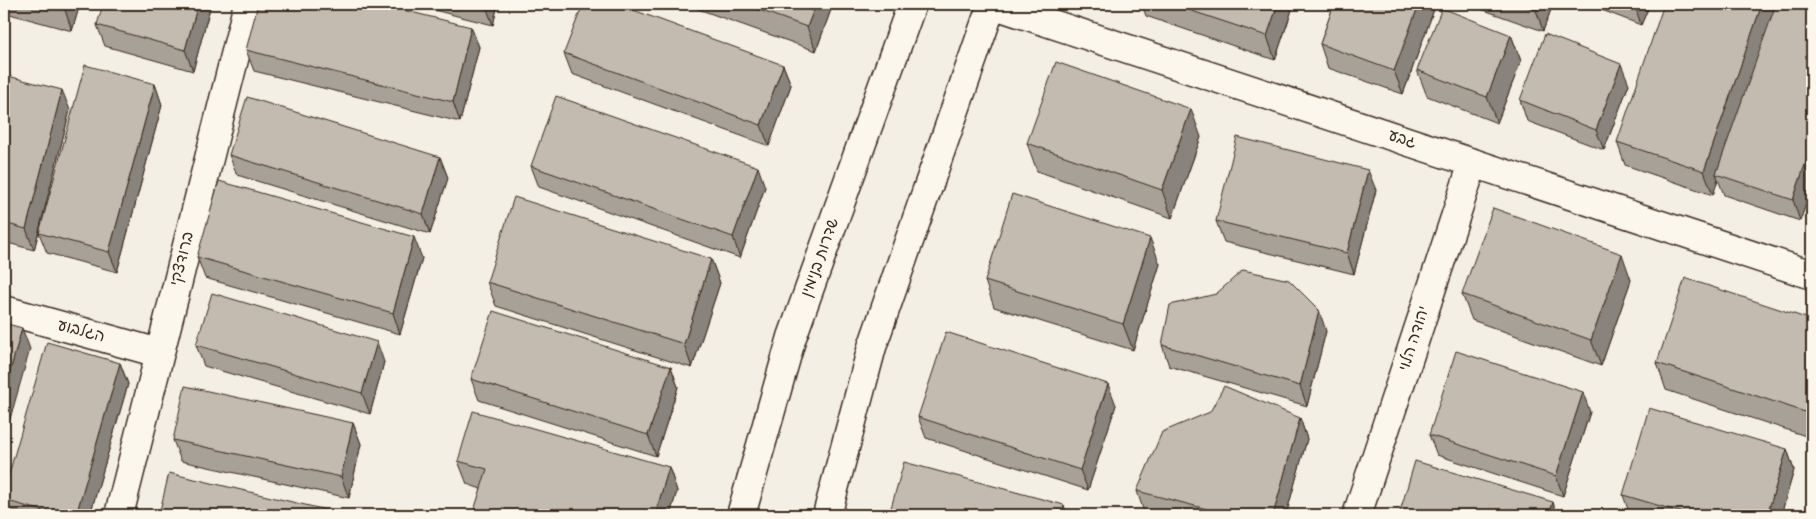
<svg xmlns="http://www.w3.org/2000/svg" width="1816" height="519" font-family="Dekko,'Playpen Sans Hebrew',sans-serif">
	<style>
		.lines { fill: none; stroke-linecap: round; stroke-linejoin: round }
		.minor-casing { stroke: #3b2a1e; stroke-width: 31 }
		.major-casing { stroke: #3b2a1e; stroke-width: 31 }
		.minor { stroke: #fbf7ec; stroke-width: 28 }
		.major { stroke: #fbf7ec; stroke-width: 28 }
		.wall { fill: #a8a197; stroke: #3b2a1e }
		.shaded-wall { fill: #88837b; stroke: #3b2a1e }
		.building { fill: #c3bbb0; stroke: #3b2a1e }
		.labels { text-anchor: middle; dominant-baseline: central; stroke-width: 4; stroke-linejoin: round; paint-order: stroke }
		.street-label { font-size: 16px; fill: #3b2a1e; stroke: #fbf7ec }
	</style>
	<rect width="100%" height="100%" fill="#f3efe4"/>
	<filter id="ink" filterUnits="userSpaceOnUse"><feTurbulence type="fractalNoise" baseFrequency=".02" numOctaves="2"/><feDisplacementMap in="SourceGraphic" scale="10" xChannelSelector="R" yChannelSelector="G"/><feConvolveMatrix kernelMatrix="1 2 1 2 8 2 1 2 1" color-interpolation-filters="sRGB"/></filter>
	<g filter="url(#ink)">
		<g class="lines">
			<defs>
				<g id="minor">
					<polyline points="992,4 1812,275"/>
					<polyline points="4,310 159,353"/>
					<polyline points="119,515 248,4"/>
					<polyline points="1357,515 1473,163"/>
				</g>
				<g id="major">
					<polyline points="741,515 792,337 912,4"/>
					<polyline points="827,515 872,347 992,4"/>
				</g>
			</defs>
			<use href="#minor" class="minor-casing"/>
			<use href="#major" class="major-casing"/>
			<use href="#minor" class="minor"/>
			<use href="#major" class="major"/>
		</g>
		<g class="wall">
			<polygon points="4,4 80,4 72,31 6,13 4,7"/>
			<polygon points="211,4 193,71 105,46 97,25"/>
			<polygon points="410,4 498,4 493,25"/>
			<polygon points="684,4 833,4 816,51"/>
			<polygon points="1142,4 1294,4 1275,60 1146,16"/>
			<polygon points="1334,4 1436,4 1403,94 1328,68 1320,44"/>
			<polygon points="1467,4 1553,4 1543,31"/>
			<polygon points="1586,4 1650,4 1641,25"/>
			<polygon points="1812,4 1812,187 1800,221 1724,195 1718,179 1713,195 1625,165 1617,142"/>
			<polygon points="471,27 479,47 460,122 254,71 246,50"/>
			<polygon points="1511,35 1521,61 1497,123 1427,96 1417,70"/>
			<polygon points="564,53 783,65 791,85 769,146 572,74"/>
			<polygon points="4,75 70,110 34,250 4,242"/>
			<polygon points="155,84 162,105 117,272 47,253 39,233"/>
			<polygon points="1629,84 1604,150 1527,121 1520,100"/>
			<polygon points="1201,137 1172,218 1037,171 1027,143"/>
			<polygon points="229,155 440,157 448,178 430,234 237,175"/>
			<polygon points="531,166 765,187 740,258 539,187"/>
			<polygon points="1376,190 1354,274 1224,242 1216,221"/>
			<polygon points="197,257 422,258 400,334 205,278"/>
			<polygon points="711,259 720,283 692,368 496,306 487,282"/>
			<polygon points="1160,264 1133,350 994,307 985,281"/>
			<polygon points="1631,280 1601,366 1472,320 1462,294"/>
			<polygon points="1812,320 1812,438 1666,390 1657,363"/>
			<polygon points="1326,331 1307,406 1169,366 1162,345"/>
			<polygon points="196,345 384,362 370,414 204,366"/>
			<polygon points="120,363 128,384 90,515 7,515 4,506 4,491"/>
			<polygon points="671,367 678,387 656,456 479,400 471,379"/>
			<polygon points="1116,405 1088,490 926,438 918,417"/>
			<polygon points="1590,412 1563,496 1437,455 1429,435"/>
			<polygon points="1300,418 1307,439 1286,515 1157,515 1144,512 1137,491"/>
			<polygon points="353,423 361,444 349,498 181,461 173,440"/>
			<polygon points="1787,449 1794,470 1781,515 1630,515 1623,495"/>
			<polygon points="458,461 669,467 677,491 670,515 474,515 481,489 467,484"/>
		</g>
		<g class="shaded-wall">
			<polygon points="67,4 80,4 72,31 65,10"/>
			<polygon points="198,4 211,4 193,71 185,50"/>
			<polygon points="485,4 498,4 493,25"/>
			<polygon points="816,4 833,4 816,51 807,27"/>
			<polygon points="1278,4 1294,4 1275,60 1267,36"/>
			<polygon points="1419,4 1436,4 1403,94 1394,71"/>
			<polygon points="1538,4 1553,4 1543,31 1536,10"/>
			<polygon points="1638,4 1650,4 1641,25 1636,9"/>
			<polygon points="1762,4 1779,4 1716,174 1718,179 1713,195 1704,171"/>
			<polygon points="471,27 479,47 460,122 453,102"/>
			<polygon points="1511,35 1521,61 1497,123 1487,97"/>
			<polygon points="1621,64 1629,84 1604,150 1596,130"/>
			<polygon points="783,65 791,85 769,146 761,125"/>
			<polygon points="155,84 162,105 117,272 109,252"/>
			<polygon points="62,90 70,110 34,250 26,229"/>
			<polygon points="1191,109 1201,137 1172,218 1162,190"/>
			<polygon points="1812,144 1812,187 1800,221 1793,200"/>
			<polygon points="440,157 448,178 430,234 423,214"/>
			<polygon points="758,167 765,187 740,258 733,237"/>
			<polygon points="1368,170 1376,190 1354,274 1347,253"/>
			<polygon points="414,237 422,258 400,334 393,313"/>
			<polygon points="1150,238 1160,264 1133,350 1123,324"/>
			<polygon points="1622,254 1631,280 1601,366 1591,340"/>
			<polygon points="711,259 720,283 692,368 684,344"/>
			<polygon points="1319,310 1326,331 1307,406 1300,386"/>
			<polygon points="22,328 30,349 4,440 4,393"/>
			<polygon points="377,342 384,362 370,414 362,393"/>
			<polygon points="120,363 128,384 90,515 76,515"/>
			<polygon points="671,367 678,387 656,456 648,435"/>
			<polygon points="1108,384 1116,405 1088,490 1080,470"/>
			<polygon points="1812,390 1812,433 1805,412"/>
			<polygon points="1583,392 1590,412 1563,496 1556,476"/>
			<polygon points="1300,418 1307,439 1286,515 1273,515"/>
			<polygon points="353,423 361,444 349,498 341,477"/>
			<polygon points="1787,449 1794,470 1781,515 1767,515"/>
			<polygon points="669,467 677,491 670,515 655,515"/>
			<polygon points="1553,502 1557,515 1549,515"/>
			<polygon points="1064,505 1067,515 1061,515"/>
		</g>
		<g class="building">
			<polygon points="40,4 67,4 65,10"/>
			<polygon points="103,4 198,4 185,50 97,25"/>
			<polygon points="258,4 379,4 471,27 453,102 246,50"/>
			<polygon points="583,4 617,4 783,65 761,125 564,53"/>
			<polygon points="742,4 816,4 807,27"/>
			<polygon points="1171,4 1278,4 1267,36"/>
			<polygon points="1334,4 1419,4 1394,71 1320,44"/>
			<polygon points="1518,4 1538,4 1536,10"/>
			<polygon points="1622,4 1638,4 1636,9"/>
			<polygon points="1664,4 1762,4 1704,171 1617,142"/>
			<polygon points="1776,4 1812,4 1812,144 1793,200 1716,174"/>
			<polygon points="1442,8 1511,35 1487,97 1417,70"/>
			<polygon points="1545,34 1621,64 1596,130 1520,100"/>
			<polygon points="1056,62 1191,109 1162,190 1027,143"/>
			<polygon points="85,65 155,84 109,252 39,233"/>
			<polygon points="4,75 62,90 26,229 4,223"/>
			<polygon points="556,96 758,167 733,237 531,166"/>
			<polygon points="247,97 440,157 423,214 229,155"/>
			<polygon points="1237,137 1368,170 1347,253 1216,221"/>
			<polygon points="219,181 414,237 393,313 197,257"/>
			<polygon points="1012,194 1150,238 1123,324 985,281"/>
			<polygon points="514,197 711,259 684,344 487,282"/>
			<polygon points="1493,208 1622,254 1591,340 1462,294"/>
			<polygon points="1243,270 1289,280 1319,310 1300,386 1162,345 1170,305 1216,294"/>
			<polygon points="1685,278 1812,320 1812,390 1805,412 1657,363"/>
			<polygon points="212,293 377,342 362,393 196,345"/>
			<polygon points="493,311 671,367 648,435 471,379"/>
			<polygon points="4,323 22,328 4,393"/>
			<polygon points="946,332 1108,384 1080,470 918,417"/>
			<polygon points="47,342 120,363 76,515 57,515 4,500 4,491"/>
			<polygon points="1456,351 1583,392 1556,476 1429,435"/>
			<polygon points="185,386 353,423 341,477 173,440"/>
			<polygon points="1224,386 1300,418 1273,515 1230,515 1137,491 1162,432 1210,412"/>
			<polygon points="1649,408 1787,449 1767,515 1691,515 1623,495"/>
			<polygon points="473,411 669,467 655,515 477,515 473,514 487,469 458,461"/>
			<polygon points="1415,461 1553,502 1549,515 1399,515"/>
			<polygon points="904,462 1064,505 1061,515 889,515"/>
			<polygon points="169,473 335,512 335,515 159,515"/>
		</g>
	</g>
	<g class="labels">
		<g class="street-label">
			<text transform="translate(1402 140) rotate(18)">גבע</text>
			<text transform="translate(821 258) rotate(-70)">שדרות בנימין</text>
			<text transform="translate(183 259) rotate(-76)">ברודצקי</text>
			<text transform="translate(81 332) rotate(15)">הגלבוע</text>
			<text transform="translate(1415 339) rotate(-72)">יהודה הלוי</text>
		</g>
	</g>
	<rect width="1816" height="519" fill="none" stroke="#fbf7ec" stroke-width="20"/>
	<rect x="10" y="10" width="1796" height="499" fill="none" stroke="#3b2a1e" stroke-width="2" filter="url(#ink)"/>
</svg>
